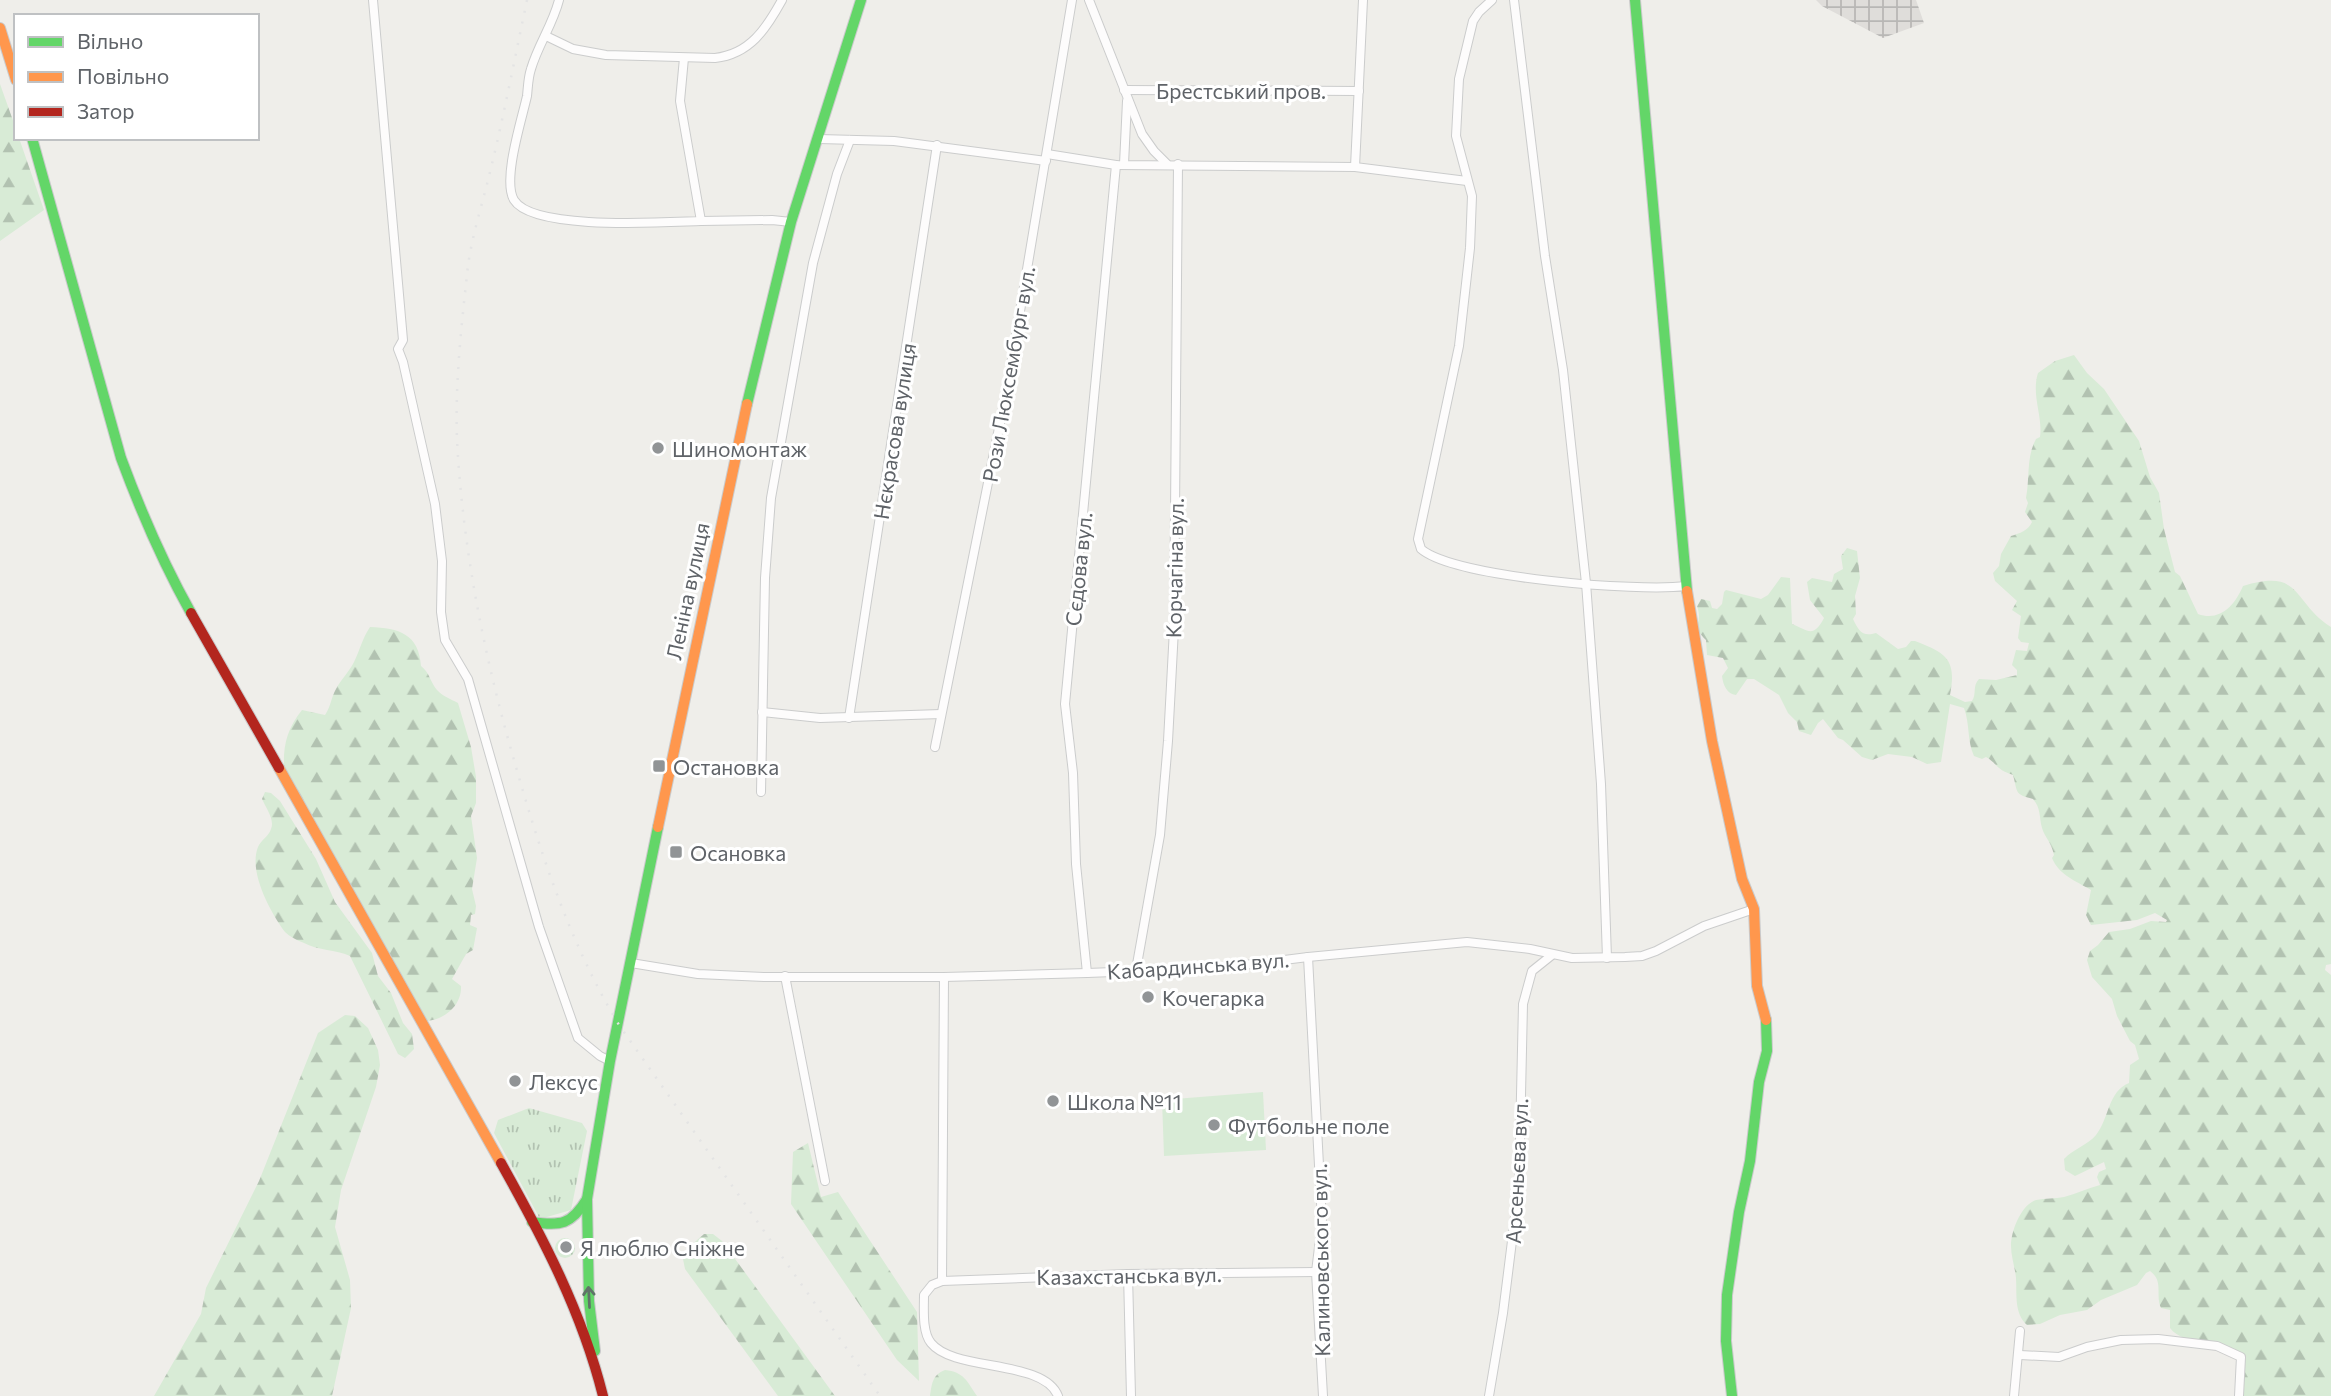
<svg xmlns="http://www.w3.org/2000/svg" width="2331" height="1396" font-family="Commissioner,sans-serif">
	<style>
		.industrial { fill: url(#industrial-grid) }
		.grass { fill: url(#grass-tufts) }
		.forest { fill: url(#forest-firs) }
		.garden { fill: #d8ebd6 }
		.lines { fill: none; stroke-linecap: round; stroke-linejoin: round }
		.street-casing { stroke: #cbcccc; stroke-width: 10 }
		.fast-casing { stroke: #cacacb; stroke-width: 12 }
		.slow-casing { stroke: #cacacb; stroke-width: 12 }
		.jam-casing { stroke: #cacacb; stroke-width: 12 }
		.street { stroke: #fdfcfc; stroke-width: 8 }
		.fast { stroke: #63d668; stroke-width: 10 }
		.slow { stroke: #ff974d; stroke-width: 10 }
		.jam { stroke: #b3261e; stroke-width: 10 }
		.rail { stroke: #e4e4e4; stroke-width: 2.5; stroke-dasharray: 2 9; stroke-linecap: butt }
		.oneway { stroke: #607468 }
		.poi-dot { fill: #919496; stroke: #fff; stroke-width: 2.5 }
		.labels { text-anchor: middle; dominant-baseline: central; stroke-width: 6; stroke-linejoin: round; paint-order: stroke }
		.street-label { font-size: 21px; fill: #5f6368; stroke: #fff }
		.poi-label { font-size: 21px; fill: #5f6368; stroke: #fff; text-anchor: start }
	</style>
	<defs>
		<pattern id="industrial-grid" width="8" height="8" patternUnits="userSpaceOnUse" patternTransform="scale(1.75)"><rect width="8" height="8" fill="#dfddda"/><path d="M0 4h8M4 0v8" fill="none" stroke="#b8b7b5"/></pattern>
		<pattern id="grass-tufts" width="24" height="20" patternUnits="userSpaceOnUse" patternTransform="scale(1.75)"><rect width="24" height="20" fill="#d8ebd6"/><path d="M3 7l-1-3M5 7V3M7 7l1-3M15 17l-1-3M17 17v-4M19 17l1-3" fill="none" stroke="#b2c2b1"/></pattern>
		<pattern id="forest-firs" width="22" height="20" patternUnits="userSpaceOnUse" patternTransform="scale(1.75)"><rect width="22" height="20" fill="#d8ebd6"/><path d="M5 1l3.5 6h-7zM16 11l3.5 6h-7z" fill="#b2c2b1"/></pattern>
	</defs>
	<rect width="100%" height="100%" fill="#efeeea"/>
	<polygon class="industrial" points="1816,0 1916,0 1924,23 1883,38 1822,6"/>
	<g class="grass">
		<polygon points="529,1108 582,1123 587,1131 571,1210 540,1219 494,1133 498,1120"/>
		<circle cx="565" cy="1248" r="10"/>
	</g>
	<g class="forest">
		<polygon points="0,84 16,129 16,138 19,138 44,210 0,241"/>
		<path d="M2074,355L2087,373L2104,389L2139,441L2150,477L2159,493L2164,529L2175,572L2180,576L2198,614C2220,622 2235,605 2243,586C2303,568 2291,601 2331,627V964L2326,965L2325,970L2331,975V1396H2243V1390L2238,1387L2241,1354C2221,1336 2185,1348 2170,1328V1310L2161,1308C2155,1294 2164,1281 2150,1271L2146,1273L2137,1285L2101,1300L2087,1310L2060,1315L2040,1324L2027,1325C2014,1313 2017,1295 2016,1278C2015,1267 2011,1257 2011,1246C2011,1231 2021,1205 2036,1200C2045,1198 2055,1199 2064,1197C2076,1194 2088,1188 2100,1185L2097,1177L2099,1172L2106,1169L2104,1162L2075,1176L2065,1170L2064,1159C2073,1149 2088,1145 2096,1135C2109,1119 2108,1091 2129,1083L2130,1065L2139,1059L2135,1045L2130,1041L2117,1016L2112,999L2092,977L2087,960L2090,951L2098,945L2109,932L2130,929L2151,921L2166,922L2167,920L2155,913L2137,920L2091,925L2086,915L2091,890C2076,881 2059,875 2052,858L2054,855C2051,841 2045,838 2042,828C2039,817 2041,808 2033,799C2014,794 2018,793 2013,775C1995,769 1998,764 1986,757L1982,759L1974,756C1967,741 1970,724 1964,708L1950,704L1941,762L1927,764L1912,757L1888,754L1872,760L1862,757L1843,740L1838,738L1823,719L1818,723L1811,735L1799,731L1797,722L1788,713L1779,695L1754,679H1747L1736,695C1727,694 1723,685 1722,676L1728,668L1723,658L1707,655L1706,640C1689,623 1704,626 1697,606L1701,599L1710,601L1712,608L1717,609L1722,604L1724,592L1726,590L1761,599L1768,595L1781,577L1790,578L1792,624C1808,630 1813,639 1824,618L1810,600L1807,582L1812,578L1832,582L1834,574L1843,569L1841,556L1847,548L1857,551L1860,578L1855,596L1856,614L1853,619C1859,631 1862,637 1876,633L1898,649L1906,647L1911,641H1915C1946,653 1957,659 1950,695L1965,702L1972,701C1977,694 1972,686 1979,679L1996,680L2017,675V670L2012,665L2016,650L2027,651L2029,643L2021,642L2018,638L2021,616L2012,610L2017,601L1995,581L1993,573L1999,566L2001,554L2011,536C2020,533 2028,531 2032,522L2025,512L2028,503L2026,498C2030,478 2026,457 2036,439L2040,437C2043,416 2031,395 2038,373L2055,361Z"/>
		<path d="M370,627C399,628 419,634 421,666C430,673 430,682 437,690C442,696 451,699 458,703L471,747L476,777V803L471,816L477,858L472,889L476,906L475,914L471,915L470,925L477,928L473,950L466,954L452,979L461,986C462,1006 444,1020 426,1021L284,769C283,745 287,729 302,710L325,715C331,706 331,698 336,689C340,681 349,672 354,662C360,650 362,639 370,627Z"/>
		<path d="M265,792L271,793L280,801L316,859L335,902L372,953L378,976L391,993L403,1023L412,1034L414,1049L405,1058L398,1054L350,956C335,949 319,951 304,943C298,941 289,936 285,932C271,913 248,872 258,847C261,840 269,836 271,829C275,820 266,808 262,799Z"/>
		<polygon points="345,1015 355,1016 368,1028 378,1050 380,1065 376,1087 341,1190 335,1227 350,1280 351,1308 332,1396 154,1396 201,1314 206,1288 259,1181 318,1033"/>
		<polygon points="808,1143 821,1197 838,1192 917,1312 919,1381 897,1360 791,1204 793,1152"/>
		<polygon points="704,1234 713,1234 722,1241 835,1396 778,1396 685,1269 683,1259 688,1248"/>
		<path d="M945,1370C964,1372 967,1381 977,1396H930C932,1384 932,1375 945,1370Z"/>
	</g>
	<polygon class="garden" points="1263,1092 1266,1150 1164,1156 1162,1100"/>
	<g class="lines">
		<defs>
			<g id="street">
				<polyline points="373,0 403,340 398,349 403,362 435,504 442,561 441,612 445,640 468,679 539,927 578,1038 600,1056 610,1061"/>
				<path d="M559,0C553,24 538,45 531,69C528,78 528,87 527,96C522,119 502,180 514,200C533,231 665,222 701,221L680,101L684,58"/>
				<polyline points="1089,0 1142,134 1154,151 1167,164"/>
				<path d="M1492,0L1479,12L1473,21L1459,79L1456,136L1472,196L1470,248L1459,346L1418,539L1421,549C1455,578 1639,592 1686,586"/>
				<polyline points="1514,0 1545,256 1563,370 1586,583 1601,784 1607,958"/>
				<path d="M546,36L573,49L606,55L715,58C750,54 766,29 782,0"/>
				<polyline points="1124,90 1359,91"/>
				<polyline points="819,139 894,141 1046,161"/>
				<polyline points="1047,154 1116,165 1355,167 1467,181"/>
				<polyline points="1124,164 1127,101"/>
				<polyline points="1355,167 1363,0"/>
				<polyline points="701,221 772,220 791,222"/>
				<polyline points="762,712 820,718 941,714"/>
				<polyline points="849,718 937,145"/>
				<polyline points="935,747 1008,383 1072,0"/>
				<polyline points="761,792 765,578 771,498 813,263 837,174 850,140"/>
				<polyline points="1308,957 1322,1222 1316,1272 1323,1396"/>
				<polyline points="631,963 698,974 764,977 944,977 1087,973 1220,968 1308,957 1467,942 1530,949 1572,958 1625,957 1642,956 1656,951 1704,926 1754,909"/>
				<polyline points="1136,970 1160,835 1168,741 1174,629 1178,164"/>
				<polyline points="1087,973 1076,864 1073,773 1065,704 1116,165"/>
				<polyline points="785,976 825,1181"/>
				<path d="M944,977L942,1281L932,1285L924,1295C924,1309 922,1332 931,1343C954,1372 1044,1359 1058,1396"/>
				<polyline points="1128,1274 1131,1396"/>
				<polyline points="942,1281 1128,1274 1316,1272"/>
				<polyline points="2020,1355 2059,1357 2087,1347 2121,1340 2158,1339 2217,1346 2241,1357 2239,1396"/>
				<polyline points="1489,1396 1503,1313 1519,1185 1523,1004 1532,971 1552,955"/>
				<polyline points="2014,1396 2020,1331"/>
			</g>
			<g id="fast">
				<polyline points="1635,0 1687,591"/>
				<path d="M32,138L121,458C141,512 163,563 191,613"/>
				<polyline points="747,404 791,222 861,0"/>
				<path d="M532,1222C561,1226 571,1225 587,1199"/>
				<polyline points="595,1351 589,1301 587,1199 610,1061 658,827"/>
				<polyline points="1732,1396 1726,1341 1727,1295 1739,1212 1750,1161 1759,1082 1767,1051 1766,1020"/>
			</g>
			<g id="slow">
				<polyline points="0,28 16,80"/>
				<polyline points="1687,591 1712,741 1742,879 1754,909 1757,986 1766,1020"/>
				<polyline points="279,768 501,1163"/>
				<polyline points="658,827 747,404"/>
			</g>
			<g id="jam">
				<polyline points="191,613 279,768"/>
				<path d="M501,1163C543,1238 582,1312 603,1396"/>
			</g>
		</defs>
		<use href="#street" class="street-casing"/>
		<use href="#fast" class="fast-casing"/>
		<use href="#slow" class="slow-casing"/>
		<use href="#jam" class="jam-casing"/>
		<use href="#street" class="street"/>
		<use href="#fast" class="fast"/>
		<use href="#slow" class="slow"/>
		<use href="#jam" class="jam"/>
		<path class="rail" d="M527,0C515,57 504,115 490,172C482,206 470,241 467,275C461,329 455,385 457,440C463,554 486,665 518,774C543,861 572,947 619,1025L880,1396"/>
	</g>
	<defs><path id="oneway-shaft" d="M-6 0H5M1.5-3L5.5 0L1.5 3" fill="none" stroke-width="1.6" stroke-linecap="round" stroke-linejoin="round" transform="scale(1.75)"/></defs>
	<use class="oneway" href="#oneway-shaft" transform="translate(589 1297) rotate(-93)"/>
	<g class="poi-dot">
		<circle cx="658" cy="448" r="7"/>
		<rect x="652" y="759" width="14" height="14" rx="3.5"/>
		<rect x="669" y="845" width="14" height="14" rx="3.5"/>
		<circle cx="1148" cy="997" r="7"/>
		<circle cx="515" cy="1081" r="7"/>
		<circle cx="1053" cy="1101" r="7"/>
		<circle cx="1214" cy="1125" r="7"/>
		<circle cx="566" cy="1247" r="7"/>
	</g>
	<g class="labels">
		<g class="street-label">
			<text x="1241" y="90">Брестський пров.</text>
			<text transform="translate(1008 374) rotate(-80)">Рози Люксембург вул.</text>
			<text transform="translate(894 431) rotate(-81)">Нєкрасова вулиця</text>
			<text transform="translate(1174 568) rotate(-89)">Корчагіна вул.</text>
			<text transform="translate(1078 569) rotate(-84)">Сєдова вул.</text>
			<text transform="translate(687 591) rotate(-78)">Леніна вулиця</text>
			<text transform="translate(1198 965) rotate(-4)">Кабардинська вул.</text>
			<text transform="translate(1516 1171) rotate(-87)">Арсеньєва вул.</text>
			<text transform="translate(1320 1260) rotate(-91)">Калиновського вул.</text>
			<text transform="translate(1129 1275) rotate(-1)">Казахстанська вул.</text>
		</g>
		<g class="poi-label">
			<text x="672" y="448">Шиномонтаж</text>
			<text x="673" y="766">Остановка</text>
			<text x="690" y="852">Осановка</text>
			<text x="1162" y="997">Кочегарка</text>
			<text x="529" y="1081">Лексус</text>
			<text x="1067" y="1101">Школа №11</text>
			<text x="1228" y="1125">Футбольне поле</text>
			<text x="580" y="1247">Я люблю Сніжне</text>
		</g>
	</g>
	<rect x="14" y="14" width="245" height="126" fill="#ffffff" stroke="#bfc1c3" stroke-width="2"/>
	<rect x="28" y="37" width="35" height="10" fill="#63d668" stroke="#bfc1c3" stroke-width="2"/>
	<text x="77" y="49" font-size="21" fill="#5f6368">Вільно</text>
	<rect x="28" y="72" width="35" height="10" fill="#ff974d" stroke="#bfc1c3" stroke-width="2"/>
	<text x="77" y="84" font-size="21" fill="#5f6368">Повільно</text>
	<rect x="28" y="107" width="35" height="10" fill="#b3261e" stroke="#bfc1c3" stroke-width="2"/>
	<text x="77" y="119" font-size="21" fill="#5f6368">Затор</text>
</svg>
